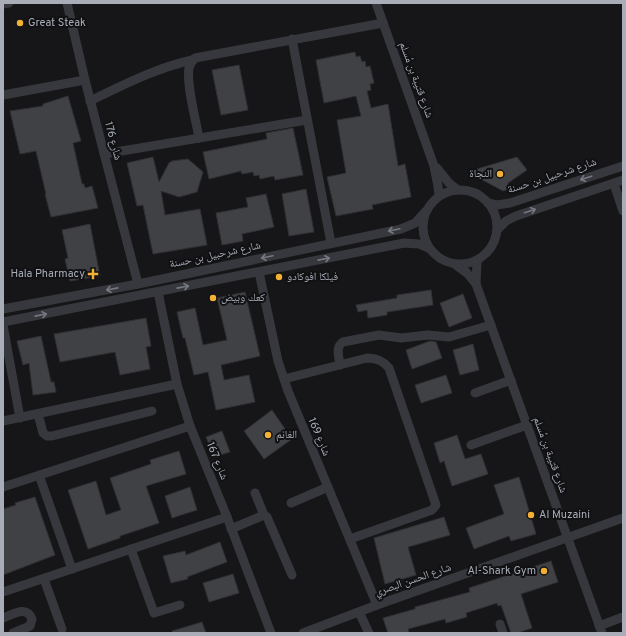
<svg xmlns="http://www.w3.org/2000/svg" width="626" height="636" font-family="Overpass,'Noto Naskh Arabic',sans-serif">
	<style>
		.building { fill: #404145; stroke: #303034 }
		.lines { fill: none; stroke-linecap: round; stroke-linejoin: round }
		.minor { stroke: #37383d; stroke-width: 9 }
		.oneway { stroke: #757881 }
		.poi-dot { fill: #f2b134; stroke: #111113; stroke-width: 1.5 }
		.labels { text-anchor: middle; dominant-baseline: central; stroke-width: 4; stroke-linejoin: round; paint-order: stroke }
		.poi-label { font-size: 11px; fill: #a8adb8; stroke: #111113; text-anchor: start }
		.street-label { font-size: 11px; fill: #a8adb8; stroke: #111113 }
	</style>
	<rect width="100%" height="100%" fill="#161618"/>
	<g class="building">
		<polygon points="355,52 356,57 360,56 362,62 365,61 366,67 370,66 374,83 370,84 371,90 367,91 371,108 388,104 398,166 405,164 411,197 372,205 373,209 336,216 327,177 346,173 337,120 361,116 356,96 324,103 316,60"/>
		<polygon points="239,65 248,110 221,115 212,70"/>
		<polygon points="68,96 81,141 73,143 82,184 84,184 85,188 92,186 98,208 51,217 45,194 46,194 36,151 20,154 10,111 43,106 43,104"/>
		<polygon points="293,128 303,175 275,180 274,176 260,179 259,175 254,176 253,172 242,174 241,171 209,179 203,152 267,139 266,133"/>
		<polygon points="153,157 159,182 169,163 172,161 188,159 203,172 197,192 179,197 161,191 165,215 200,209 207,245 153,254 143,205 137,206 127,163"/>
		<polygon points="517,157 527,170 508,183 509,189 503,191 479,178 477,169"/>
		<polygon points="306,189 314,232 289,236 282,194"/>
		<polygon points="266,194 274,227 242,234 243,241 222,245 216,213 248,207 246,198"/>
		<polygon points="90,224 100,276 70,281 65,259 68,258 62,230"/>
		<polygon points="431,290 433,305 387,312 387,315 368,318 367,310 358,312 356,305 397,298 397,295"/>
		<polygon points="245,292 260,356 221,365 224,380 249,375 255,402 216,410 208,372 194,375 185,338 183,338 177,312 195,308 203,345 227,340 217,298"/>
		<polygon points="463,294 472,318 449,327 440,303"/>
		<polygon points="146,318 151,346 146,347 150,369 120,375 115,352 60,362 54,334"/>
		<polygon points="41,336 51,382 54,382 56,392 33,395 29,363 23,365 17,341"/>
		<polygon points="430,341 436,342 442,358 412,369 406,350"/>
		<polygon points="473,344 479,370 460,375 453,350"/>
		<polygon points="446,375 452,393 421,403 415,385"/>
		<polygon points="272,410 292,439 264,459 244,431"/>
		<polygon points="222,431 230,452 214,457 206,437"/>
		<polygon points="457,435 465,459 481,454 488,474 452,486 444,461 440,463 434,443"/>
		<polygon points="179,451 186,474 146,486 159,523 120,536 120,538 88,549 68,490 96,481 106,515 121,510 110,478 151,464 150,460"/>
		<polygon points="519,477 536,534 511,541 509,536 474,549 466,528 504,514 494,485"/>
		<polygon points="190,487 197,510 172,518 165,496"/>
		<polygon points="35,497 55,555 3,575 3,509 16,505 15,503"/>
		<polygon points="444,517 450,535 408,547 416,575 385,584 374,538"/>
		<polygon points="220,542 227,562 187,577 188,579 171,583 163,556 185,551 186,555"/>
		<polygon points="551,561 558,582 521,594 532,628 517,633 511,633 501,605 498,606 497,603 466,613 467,617 446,623 445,619 408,629 409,633 388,633 383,618 415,609 415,607 470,592 469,588"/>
		<polygon points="233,574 239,593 209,602 203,583"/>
		<polygon points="202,622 206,633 173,633 172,631"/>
	</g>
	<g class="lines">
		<g class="minor">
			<polyline points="67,3 85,80 138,284"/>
			<polyline points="376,3 434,166 438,186 439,196"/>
			<polyline points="3,4 9,3"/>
			<polyline points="292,39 331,243"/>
			<polyline points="3,95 85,80"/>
			<path d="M90,101C123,85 156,68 192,60"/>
			<path d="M199,138C196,120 186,85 189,68C190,64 192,61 195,58L383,23"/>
			<polyline points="104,154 307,120"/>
			<polyline points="437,168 449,183 458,190"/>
			<polyline points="614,184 623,211"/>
			<circle cx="460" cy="227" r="37"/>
			<polyline points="488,203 497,205 510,203 623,166"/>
			<polyline points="497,230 506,221 516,216 623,180"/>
			<polyline points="456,265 467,273 476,284 602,633"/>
			<polyline points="259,272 278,361 288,391 377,605"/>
			<polyline points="476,284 477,261"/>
			<polyline points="158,292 177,384 190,426 227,517 271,633"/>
			<polyline points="3,309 138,284 401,229 415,223 426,211"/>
			<polyline points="3,322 404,243 419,244 428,248"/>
			<polyline points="3,325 20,418"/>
			<path d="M340,365C339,356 335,347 343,342L379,335L401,338L428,335L449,337L491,325"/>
			<path d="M284,379L367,358C376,358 383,360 389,368L436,505L432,510L350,539"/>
			<polyline points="475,393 511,380"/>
			<polyline points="38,414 43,433 47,436 52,436 152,411"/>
			<polyline points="3,421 177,384"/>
			<polyline points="471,445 527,425"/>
			<polyline points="39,475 72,569"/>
			<polyline points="3,487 190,426"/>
			<polyline points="255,493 264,515 267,517 292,575"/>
			<polyline points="291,503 328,487"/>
			<polyline points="231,529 264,515"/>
			<polyline points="131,549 154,613 180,605"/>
			<polyline points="44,579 62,629"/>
			<polyline points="3,592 227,517"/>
			<polyline points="359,612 369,633"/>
			<path d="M3,618C13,614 27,605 32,619L30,626L13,633"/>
			<polyline points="500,624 503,633"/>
			<polyline points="599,626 623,617"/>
			<polyline points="303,633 377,605 623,518"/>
		</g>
	</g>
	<defs><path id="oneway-shaft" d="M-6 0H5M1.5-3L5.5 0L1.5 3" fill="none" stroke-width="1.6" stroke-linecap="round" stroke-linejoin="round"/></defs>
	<g class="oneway">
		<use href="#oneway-shaft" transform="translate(586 178) rotate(162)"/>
		<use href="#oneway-shaft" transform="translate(530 211) rotate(-18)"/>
		<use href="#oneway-shaft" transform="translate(394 230) rotate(168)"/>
		<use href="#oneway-shaft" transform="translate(267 257) rotate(168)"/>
		<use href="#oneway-shaft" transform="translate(324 259) rotate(-11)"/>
		<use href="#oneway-shaft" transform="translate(183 287) rotate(-11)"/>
		<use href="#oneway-shaft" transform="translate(112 289) rotate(169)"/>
		<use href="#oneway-shaft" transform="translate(41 315) rotate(-11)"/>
	</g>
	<g class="poi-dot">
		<circle cx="20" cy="23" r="4"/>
		<circle cx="500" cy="174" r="4"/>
		<path d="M91 268h4v4h4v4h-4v4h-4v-4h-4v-4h4z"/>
		<circle cx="279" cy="277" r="4"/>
		<circle cx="213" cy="298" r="4"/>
		<circle cx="268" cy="435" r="4"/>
		<circle cx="531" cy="515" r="4"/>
		<circle cx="544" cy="571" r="4"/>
	</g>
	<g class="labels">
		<g class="poi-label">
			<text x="28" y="23">Great Steak</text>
			<text x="492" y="174" text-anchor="end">النجاة</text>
			<text x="85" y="274" text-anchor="end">Hala Pharmacy</text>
			<text x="287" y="277">فيلكا افوكادو</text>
			<text x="221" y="298">كعك وبيض</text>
			<text x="276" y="435">الغانم</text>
			<text x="539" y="515">Al Muzaini</text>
			<text x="536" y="571" text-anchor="end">Al-Shark Gym</text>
		</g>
		<g class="street-label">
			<text transform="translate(416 80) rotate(70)">شارع قتيبة بن مُسلم</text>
			<text transform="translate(113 141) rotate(75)">شارع 176</text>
			<text transform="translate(552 176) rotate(-18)">شارع شرحبيل بن حسنة</text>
			<text transform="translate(215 255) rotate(-12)">شارع شرحبيل بن حسنة</text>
			<text transform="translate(319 437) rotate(67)">شارع 169</text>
			<text transform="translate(550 455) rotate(70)">شارع قتيبة بن مُسلم</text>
			<text transform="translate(217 461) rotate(68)">شارع 167</text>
			<text transform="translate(413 580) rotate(-19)">شارع الحسن البصري</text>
		</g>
	</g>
	<rect width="626" height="636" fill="none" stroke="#a8adb8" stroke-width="8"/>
</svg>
